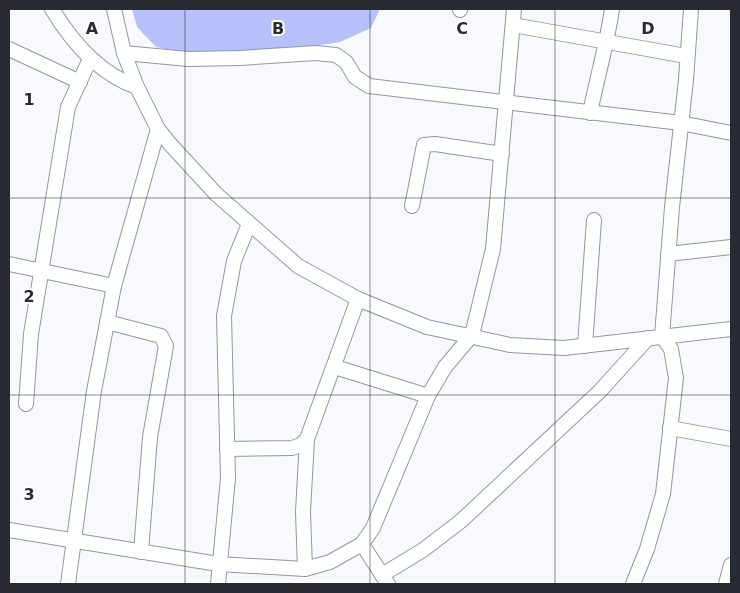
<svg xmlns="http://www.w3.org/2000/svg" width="740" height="593" font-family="'DejaVu Sans',sans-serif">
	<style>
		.water { fill: #b6c1fa }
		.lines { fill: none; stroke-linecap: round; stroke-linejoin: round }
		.street-casing { stroke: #9196a8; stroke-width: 16 }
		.street { stroke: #fff; stroke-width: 14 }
		.grid { fill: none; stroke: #292b32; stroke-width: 1; stroke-opacity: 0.55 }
		.grid-label { font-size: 16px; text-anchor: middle; font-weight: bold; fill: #292b32; stroke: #fff; stroke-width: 4; stroke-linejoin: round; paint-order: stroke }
	</style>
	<rect width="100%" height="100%" fill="#f8f9fd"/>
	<polygon class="water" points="132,9 380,9 371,28 340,42 279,52 198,56 156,47 137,27"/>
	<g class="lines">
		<defs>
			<g id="street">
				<path d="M52,9C72,42 99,74 137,87"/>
				<polyline points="114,9 124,53 137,87 158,129 170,144 216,194 298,266 358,299 427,327 510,345 564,348 731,329"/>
				<polyline points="460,10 460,9"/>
				<polyline points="513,25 686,56"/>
				<polyline points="9,49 80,82"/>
				<polyline points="124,53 188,59 240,58 316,53 336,55 346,62 355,77 369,86 681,123 731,133"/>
				<path d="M590,113C597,78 607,44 612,9"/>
				<polyline points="412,206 424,145 435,144 502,154"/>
				<polyline points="668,254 731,247"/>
				<polyline points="9,264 114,286"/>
				<polyline points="107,322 161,336 166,346 150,437 141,552"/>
				<polyline points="585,346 594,220"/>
				<polyline points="335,367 428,396"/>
				<polyline points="26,404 31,334 68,107 90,59"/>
				<polyline points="670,428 731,439"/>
				<polyline points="227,449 292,448 301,445 307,439 358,299"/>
				<polyline points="9,530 218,564 305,569 330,562 362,544 373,528 428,396 445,367 472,335 493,249 514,9"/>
				<polyline points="362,544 388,584"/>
				<polyline points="305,569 303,512 307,439"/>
				<polyline points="382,575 423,550 461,521 600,391 648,338"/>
				<polyline points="68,584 94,391 114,286 158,129"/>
				<polyline points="218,584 228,478 224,316 234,261 249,224"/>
				<polyline points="633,584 647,549 663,494 676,378 671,349 662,336 672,207 686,80 691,9"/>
				<polyline points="726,584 731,565"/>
			</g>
		</defs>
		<use href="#street" class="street-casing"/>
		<use href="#street" class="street"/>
	</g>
	<path class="grid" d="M185,9V584M370,9V584M555,9V584M9,198H731M9,395H731"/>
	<g class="grid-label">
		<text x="92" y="34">A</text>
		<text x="278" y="34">B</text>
		<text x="462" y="34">C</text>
		<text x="648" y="34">D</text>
		<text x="29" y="105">1</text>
		<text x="29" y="302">2</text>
		<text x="29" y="500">3</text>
	</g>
	<rect width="740" height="593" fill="none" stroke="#292b32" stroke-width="20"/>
</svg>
